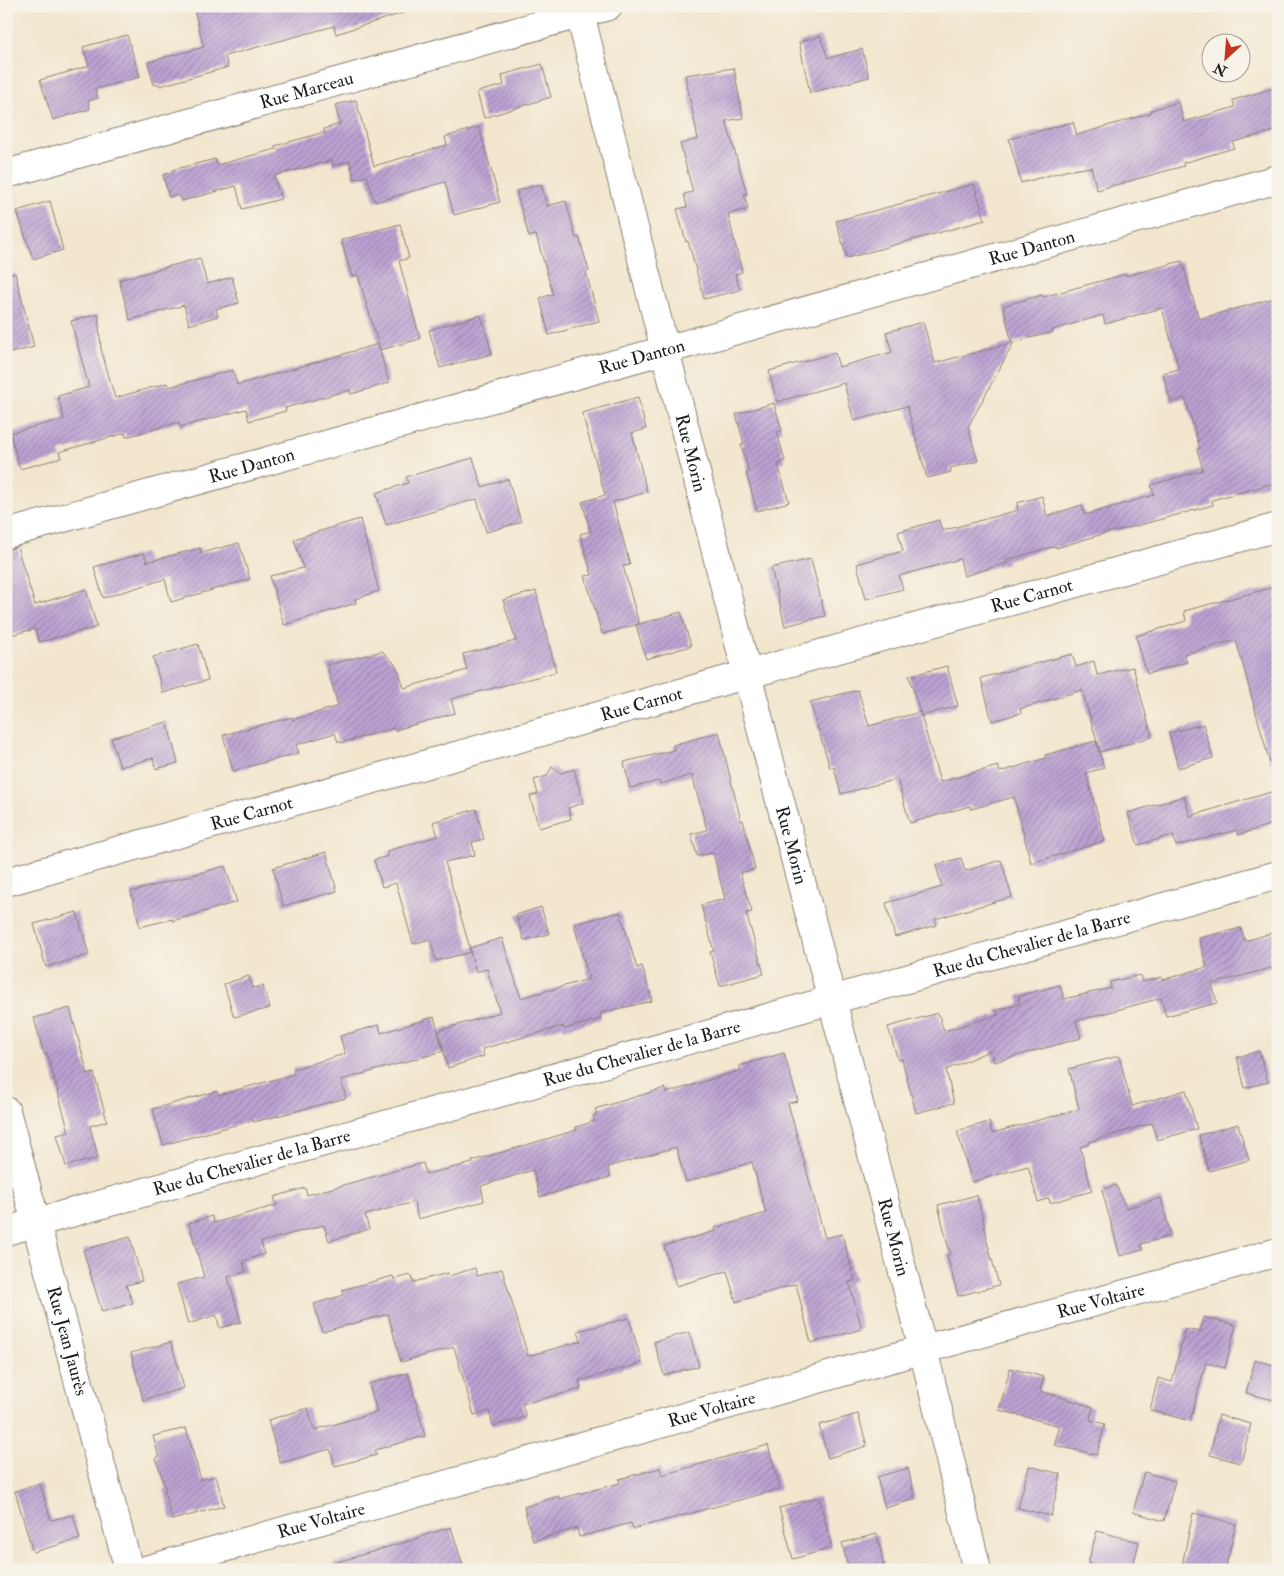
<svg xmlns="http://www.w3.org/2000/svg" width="1284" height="1576" font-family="'IM FELL Double Pica',serif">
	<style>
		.building { fill: url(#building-hatch) }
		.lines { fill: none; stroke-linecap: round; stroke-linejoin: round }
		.minor-casing { stroke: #878175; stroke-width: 30 }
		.minor { stroke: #fff; stroke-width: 28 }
		.labels { text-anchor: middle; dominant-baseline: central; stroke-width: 4; stroke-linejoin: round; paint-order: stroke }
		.street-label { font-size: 18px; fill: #1c1c1c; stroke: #f7f3e8 }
	</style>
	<defs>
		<pattern id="building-hatch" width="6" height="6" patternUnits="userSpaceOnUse" patternTransform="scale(1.25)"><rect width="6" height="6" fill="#bba2d3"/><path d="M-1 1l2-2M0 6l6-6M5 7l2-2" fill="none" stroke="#9783aa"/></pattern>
	</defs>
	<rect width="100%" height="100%" fill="#f7f3e8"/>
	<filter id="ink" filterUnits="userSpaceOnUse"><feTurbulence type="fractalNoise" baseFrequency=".02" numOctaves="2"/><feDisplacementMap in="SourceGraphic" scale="10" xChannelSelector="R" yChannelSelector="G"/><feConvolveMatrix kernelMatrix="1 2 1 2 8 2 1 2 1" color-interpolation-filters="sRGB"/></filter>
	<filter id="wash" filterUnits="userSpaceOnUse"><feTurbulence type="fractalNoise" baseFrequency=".0096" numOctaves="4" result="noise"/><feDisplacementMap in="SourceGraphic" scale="20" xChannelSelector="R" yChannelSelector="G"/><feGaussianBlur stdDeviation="1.12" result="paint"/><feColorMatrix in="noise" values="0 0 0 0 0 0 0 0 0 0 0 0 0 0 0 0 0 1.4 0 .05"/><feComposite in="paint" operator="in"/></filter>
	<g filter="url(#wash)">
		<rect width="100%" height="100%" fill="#f2e6ce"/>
		<g id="blocks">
			<g class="building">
				<polygon points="193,6 405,6 406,12 336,34 334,26 225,56 228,67 160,86 159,84 154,85 148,62 204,47"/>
				<polygon points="127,35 140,77 95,89 98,98 88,101 90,109 53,120 40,80 89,66 83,47"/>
				<polygon points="820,36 828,58 862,49 869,77 810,93 799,42"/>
				<polygon points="542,64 551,97 484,118 477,92 504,85 502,75"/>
				<polygon points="734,68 743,118 726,121 747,194 744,194 748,209 728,214 742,272 735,274 740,290 704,299 688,241 686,242 677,209 687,207 684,194 693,192 680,144 698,139 685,75"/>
				<polygon points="1278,87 1278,130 1233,142 1234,148 1183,163 1184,166 1097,190 1091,167 1065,171 1021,183 1009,139 1073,122 1077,135 1151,113 1151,110 1178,102 1184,122 1235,107 1233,100"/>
				<polygon points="356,100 374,166 447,145 445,137 479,127 500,202 454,215 445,182 375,202 367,176 354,179 350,161 333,166 332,160 274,176 281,199 242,209 236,186 182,201 179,195 169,197 163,175 172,172 172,170 215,159 217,165 276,149 275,146 325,132 324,129 340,124 335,105"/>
				<polygon points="541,184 547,206 566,201 576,238 579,237 589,271 586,272 599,321 549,335 540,298 553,294 536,235 529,237 516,191"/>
				<polygon points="974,184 985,220 847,258 836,221"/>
				<polygon points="50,201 63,250 33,259 17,211"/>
				<polygon points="400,224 409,258 399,261 420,339 380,350 358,275 352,277 341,240"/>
				<polygon points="200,258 207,284 232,277 239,303 216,309 218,316 189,325 184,305 130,320 119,280"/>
				<polygon points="1182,261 1199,319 1278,297 1278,482 1212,500 1213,505 1114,532 1113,531 1056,548 1056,546 1006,560 1007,563 964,576 960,559 899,576 903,589 866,599 857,564 903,551 898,532 939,520 942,531 1018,510 1017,503 1042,496 1047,516 1082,505 1085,515 1154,495 1151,485 1203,470 1197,449 1200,448 1185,398 1171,402 1163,373 1179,369 1162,308 1105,324 1103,315 1052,330 1053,332 1014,342 968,427 978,461 950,468 951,472 927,478 907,406 854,421 844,383 777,402 769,371 835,353 839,367 892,352 886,332 923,322 935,363 1012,343 1003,306 1042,295 1043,297 1126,274 1126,276"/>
				<polygon points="15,273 34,347 6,354 6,274"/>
				<polygon points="98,314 101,349 115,398 167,383 169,387 233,370 237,385 378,344 389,383 351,394 350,390 338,393 285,408 286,411 249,421 246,409 180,427 179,422 126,437 125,433 59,452 61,458 20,469 10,433 64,419 58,396 89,387 71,321"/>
				<polygon points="481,315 492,354 440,368 429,330"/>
				<polygon points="638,397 646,429 632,433 647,492 613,502 630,565 623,566 639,624 602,634 585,576 592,575 580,534 591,531 582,502 605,495 582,413"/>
				<polygon points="774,403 782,431 777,432 785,461 778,464 789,502 757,511 746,472 749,472 741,445 744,444 736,414"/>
				<polygon points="473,458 482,487 508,479 521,522 486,532 477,499 386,525 376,493 408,483 406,477"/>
				<polygon points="360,519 379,591 355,599 356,603 284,625 270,576 303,568 294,539"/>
				<polygon points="239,543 250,579 171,602 165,579 103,598 94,567 144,553 147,562 200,548 201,553"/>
				<polygon points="17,547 35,605 86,589 97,627 39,642 35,629 6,636 6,549"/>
				<polygon points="811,559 825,616 785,626 771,568"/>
				<polygon points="1278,586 1278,762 1270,763 1236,640 1184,654 1187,662 1147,674 1136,636 1186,621 1184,611"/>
				<polygon points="536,591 556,672 451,699 455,713 395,730 394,728 341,743 340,741 338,742 335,733 296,745 299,753 233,771 223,735 292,717 293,720 338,706 327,665 382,651 394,663 399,672 404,688 467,670 463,654 516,641 503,600"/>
				<polygon points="681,612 691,646 646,659 636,625"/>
				<polygon points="198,644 208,680 163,693 153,657"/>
				<polygon points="1072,654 1076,667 1094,661 1097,675 1133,667 1152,737 1100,752 1082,690 1020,709 1021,713 992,721 981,678"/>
				<polygon points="947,666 958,706 921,716 909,676"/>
				<polygon points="858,690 869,726 920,712 940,782 998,766 1000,772 1046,758 1045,755 1096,741 1104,768 1086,773 1105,841 1031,863 1014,797 971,809 970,806 910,823 897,779 841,794 834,767 830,768 810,702"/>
				<polygon points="167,722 178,763 156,769 153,758 120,767 111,738"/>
				<polygon points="1203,724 1213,758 1178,768 1169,733"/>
				<polygon points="719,732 741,821 743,820 755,869 740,873 752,912 746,913 764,974 720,986 710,952 714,951 701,905 725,899 713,853 697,856 691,834 707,830 692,775 660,784 659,781 630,788 624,762 674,750 673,745"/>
				<polygon points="552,767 561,773 574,769 583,803 568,808 571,819 539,828 530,796 538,794 534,780 547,776"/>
				<polygon points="1278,790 1278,822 1238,835 1237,830 1176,846 1173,835 1138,845 1128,813 1184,796 1190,816"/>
				<polygon points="476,809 484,839 472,842 475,855 445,862 471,952 436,961 430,939 413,944 396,883 382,887 374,860 388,856 387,851 438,836 433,822"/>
				<polygon points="326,852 337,891 283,906 273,868"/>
				<polygon points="961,858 965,871 1001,860 1012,897 935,919 937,925 895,937 886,903 942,887 936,865"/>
				<polygon points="225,866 237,902 172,921 172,919 140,927 131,892"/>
				<polygon points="541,907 549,934 524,940 516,915"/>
				<polygon points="77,912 89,955 46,967 34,924"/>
				<polygon points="620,912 637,968 642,966 652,1001 600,1013 601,1019 564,1029 563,1026 482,1049 484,1056 448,1068 438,1031 500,1012 487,969 476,972 469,948 502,938 521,998 589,979 574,924"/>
				<polygon points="1241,928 1245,941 1278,931 1278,966 1212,984 1217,1003 1166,1016 1161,998 1076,1021 1081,1038 994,1062 991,1050 946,1070 954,1103 916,1113 902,1059 898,1060 888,1027 938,1013 944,1031 998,1015 997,1010 1020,1004 1018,996 1060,985 1064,999 1111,988 1110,982 1140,975 1142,982 1162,977 1162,980 1207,967 1199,938"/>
				<polygon points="249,976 252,988 263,986 270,1008 234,1017 224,984"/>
				<polygon points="70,1008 88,1075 94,1073 107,1121 90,1126 98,1158 66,1166 57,1135 69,1132 47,1053 44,1054 34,1018"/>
				<polygon points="434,1017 444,1051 341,1080 346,1098 254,1122 253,1120 163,1145 153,1109 217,1091 219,1095 294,1074 293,1069 345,1054 340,1036 379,1025 381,1033"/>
				<polygon points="1259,1051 1268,1082 1245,1088 1237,1057"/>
				<polygon points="784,1053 798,1101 788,1103 825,1238 842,1234 855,1281 849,1282 862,1329 811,1343 796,1284 736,1302 727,1271 676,1286 664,1246 716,1231 715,1228 766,1213 752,1162 686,1182 676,1147 608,1167 610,1177 540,1197 533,1170 481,1186 484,1201 418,1219 414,1202 365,1215 369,1229 329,1241 324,1225 261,1242 264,1254 243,1261 246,1272 228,1277 241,1322 220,1328 216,1315 188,1324 177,1284 204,1277 189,1223 212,1216 214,1223 277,1205 274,1197 305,1188 307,1195 423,1163 426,1174 473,1163 472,1161 577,1130 576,1127 595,1121 593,1116 597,1114 595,1109 665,1088 667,1093 741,1070 739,1066"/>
				<polygon points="1119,1056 1132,1106 1186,1090 1197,1129 1157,1140 1152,1123 1089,1142 1089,1144 1080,1147 1092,1191 1050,1203 1049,1198 1038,1202 1028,1166 972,1182 957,1131 989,1122 992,1133 1079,1109 1069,1069"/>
				<polygon points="1238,1124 1249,1160 1209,1171 1199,1135"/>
				<polygon points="1116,1185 1126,1208 1161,1198 1171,1236 1141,1244 1143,1250 1120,1256 1102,1190"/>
				<polygon points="977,1195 987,1237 986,1238 999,1285 958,1296 947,1255 950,1254 938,1205"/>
				<polygon points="130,1237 142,1281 126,1285 133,1303 102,1312 83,1250"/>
				<polygon points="475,1268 477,1276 502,1269 528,1356 581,1341 578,1331 629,1318 642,1363 579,1381 581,1389 522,1404 526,1417 493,1426 489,1411 474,1415 454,1347 401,1362 388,1314 322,1332 314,1304 344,1295 342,1290 393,1276 394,1279 411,1275 414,1282 448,1273 449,1276"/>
				<polygon points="1203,1317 1236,1325 1225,1368 1206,1363 1190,1421 1150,1410 1158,1378 1172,1382 1185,1329 1200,1332"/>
				<polygon points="689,1332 699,1366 664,1375 654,1342"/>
				<polygon points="171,1342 184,1388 143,1400 131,1353"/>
				<polygon points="1255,1360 1278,1366 1278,1401 1246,1393"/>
				<polygon points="1010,1368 1044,1377 1040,1391 1093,1407 1090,1420 1105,1424 1097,1455 1054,1445 1060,1426 999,1410"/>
				<polygon points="408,1373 425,1436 375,1450 377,1455 335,1466 330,1449 280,1463 268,1420 308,1408 314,1430 377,1412 369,1384"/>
				<polygon points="858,1414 867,1446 828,1458 819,1425"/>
				<polygon points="1219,1415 1251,1424 1241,1463 1210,1455"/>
				<polygon points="186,1428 201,1480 216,1476 224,1506 172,1520 164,1490 166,1490 156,1458 159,1457 153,1436"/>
				<polygon points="768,1445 780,1489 633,1529 631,1523 579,1537 577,1528 533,1541 524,1507 559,1496 559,1499 620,1483 619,1479 660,1468 662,1475"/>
				<polygon points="1029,1466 1061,1474 1051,1516 1018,1508"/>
				<polygon points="908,1468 915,1499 885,1508 877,1477"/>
				<polygon points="1144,1472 1175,1481 1164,1521 1133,1512"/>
				<polygon points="40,1484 51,1520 73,1515 80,1539 33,1552 15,1491"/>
				<polygon points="819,1497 832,1548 793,1559 779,1508"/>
				<polygon points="1193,1513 1236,1524 1225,1570 1181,1570"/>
				<polygon points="451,1527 463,1566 450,1570 335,1570 334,1563 419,1538 419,1537"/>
				<polygon points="1097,1531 1139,1542 1132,1570 1116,1570 1088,1563"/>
				<polygon points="877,1534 885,1570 849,1570 842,1543"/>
			</g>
		</g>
	</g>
	<g filter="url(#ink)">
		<use href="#blocks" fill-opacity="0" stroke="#878175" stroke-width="1"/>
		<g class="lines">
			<defs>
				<g id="minor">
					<path id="s1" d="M578,6L747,674L923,1349L977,1570"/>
					<path id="s2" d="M6,174L608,6"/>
					<path id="s3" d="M6,534L1278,179"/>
					<path id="s4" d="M6,882L734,678L1278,527"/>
					<path id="s5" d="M6,1111L129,1570"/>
					<path id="s6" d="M6,1231L1278,875"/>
					<path id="s7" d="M146,1570L906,1354L1278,1252"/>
				</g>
			</defs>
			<use href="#minor" class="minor-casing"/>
			<use href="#minor" class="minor"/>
		</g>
	</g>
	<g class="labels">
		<g class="street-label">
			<text stroke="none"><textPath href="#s2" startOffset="312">Rue Marceau</textPath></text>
			<text stroke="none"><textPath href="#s3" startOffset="1065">Rue Danton</textPath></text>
			<text stroke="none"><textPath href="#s3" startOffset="660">Rue Danton</textPath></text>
			<text stroke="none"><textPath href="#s1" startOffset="461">Rue Morin</textPath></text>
			<text stroke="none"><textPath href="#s3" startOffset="255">Rue Danton</textPath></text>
			<text stroke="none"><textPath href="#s4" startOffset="1065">Rue Carnot</textPath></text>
			<text stroke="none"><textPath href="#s4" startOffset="660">Rue Carnot</textPath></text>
			<text stroke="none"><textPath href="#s4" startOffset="255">Rue Carnot</textPath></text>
			<text stroke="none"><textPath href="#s1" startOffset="866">Rue Morin</textPath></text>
			<text stroke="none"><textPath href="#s6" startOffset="1065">Rue du Chevalier de la Barre</textPath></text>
			<text stroke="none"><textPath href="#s6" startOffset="660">Rue du Chevalier de la Barre</textPath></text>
			<text stroke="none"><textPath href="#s6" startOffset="255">Rue du Chevalier de la Barre</textPath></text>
			<text stroke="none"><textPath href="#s1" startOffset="1271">Rue Morin</textPath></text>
			<text stroke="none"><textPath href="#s7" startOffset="992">Rue Voltaire</textPath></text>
			<text stroke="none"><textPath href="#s5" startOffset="238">Rue Jean Jaurès</textPath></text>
			<text stroke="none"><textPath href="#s7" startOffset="588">Rue Voltaire</textPath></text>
			<text stroke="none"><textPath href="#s7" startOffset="182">Rue Voltaire</textPath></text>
		</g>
	</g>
	<rect width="1284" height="1576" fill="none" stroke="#f7f3e8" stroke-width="25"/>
	<g transform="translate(1226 58) rotate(206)"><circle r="24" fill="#f7f3e8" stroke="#9f9d96"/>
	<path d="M0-4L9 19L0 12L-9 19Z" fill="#c8321e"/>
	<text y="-8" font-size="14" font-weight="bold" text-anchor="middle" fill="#1c1c1c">N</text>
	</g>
</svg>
